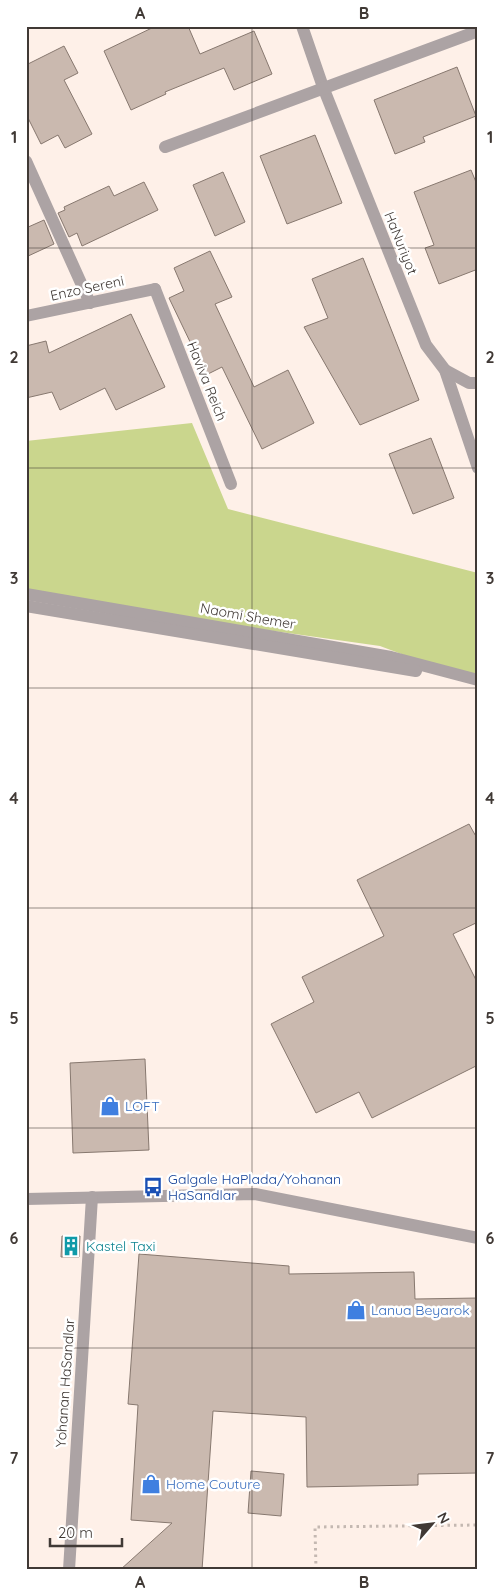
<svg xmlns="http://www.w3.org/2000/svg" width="504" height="1596" font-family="Quicksand,sans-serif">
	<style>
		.green { fill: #cad68d }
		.building { fill: #cab9af; stroke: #87786f }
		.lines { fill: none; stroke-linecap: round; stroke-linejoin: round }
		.path { stroke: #c4b8b1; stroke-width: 3; stroke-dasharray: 2.5 4; stroke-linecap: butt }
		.service { stroke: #aca3a4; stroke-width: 12 }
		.minor { stroke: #aca3a4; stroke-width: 12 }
		.tertiary { stroke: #aca3a4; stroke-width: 12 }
		.grid { fill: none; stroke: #403935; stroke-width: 1; stroke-opacity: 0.55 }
		.labels { text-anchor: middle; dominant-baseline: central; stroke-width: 5; stroke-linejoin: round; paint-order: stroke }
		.street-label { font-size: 14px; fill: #403935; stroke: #fff }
		.shop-label { font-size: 14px; fill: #366cbe; stroke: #fff; text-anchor: start }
		.transit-label { font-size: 14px; fill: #164399; stroke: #fff; text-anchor: start }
		.culture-label { font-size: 14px; fill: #0d838f; stroke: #fff; text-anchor: start }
		.neatline { fill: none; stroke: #403935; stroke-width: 2 }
		.grid-label { font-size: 16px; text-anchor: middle; font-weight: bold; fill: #403935 }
	</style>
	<rect width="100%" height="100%" fill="#fef0e8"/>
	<polygon class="green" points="192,423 228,509 478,573 478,679 463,677 380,646 188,619 26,591 26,441"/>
	<g class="building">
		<polygon points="156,26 188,26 200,54 254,31 272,74 234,90 224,68 165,92 166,94 131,110 104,51"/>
		<polygon points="64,46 78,73 64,80 92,134 65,148 58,135 41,144 26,114 26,65"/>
		<polygon points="457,67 476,116 423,137 425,142 395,154 374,100"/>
		<polygon points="315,135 342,203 287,224 260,156"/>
		<polygon points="471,170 478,187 478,269 439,284 425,248 434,245 414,192"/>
		<polygon points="223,172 245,222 215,236 193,185"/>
		<polygon points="144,182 158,210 82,246 77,233 69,237 58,213 65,210 64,207 109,186 114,196"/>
		<polygon points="44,220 54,244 26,257 26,228"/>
		<polygon points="210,251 232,297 215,304 254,387 288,370 314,423 262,449 222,367 206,375 169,298 184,291 174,268"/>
		<polygon points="363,258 419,400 360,425 304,327 328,318 312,279"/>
		<polygon points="131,314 165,387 116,410 105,388 60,410 52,392 26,398 26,346 46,341 49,353"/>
		<polygon points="431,438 454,498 413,514 389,454"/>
		<polygon points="469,824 478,840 478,922 453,934 478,984 478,1065 372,1118 359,1092 316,1113 271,1024 314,1002 302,977 384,936 357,880"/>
		<polygon points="145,1059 149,1150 73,1153 70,1063"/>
		<polygon points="62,1236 80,1236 79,1257 61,1257"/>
		<polygon points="139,1254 289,1266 289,1274 414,1272 415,1299 478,1298 478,1473 418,1474 418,1485 307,1487 306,1417 213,1411 202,1570 120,1570 172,1523 131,1520 138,1405 128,1404"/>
		<polygon points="251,1471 284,1474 281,1516 248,1513"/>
	</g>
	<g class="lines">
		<polyline class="path" points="316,1570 315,1527 478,1525"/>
		<g class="service">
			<polyline points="26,161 90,303"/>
			<polyline points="155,289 231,484"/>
		</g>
		<g class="minor">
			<polyline points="302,26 323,87 426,345 445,370 478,468"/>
			<polyline points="165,147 478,31"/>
			<polyline points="26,316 155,289"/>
			<polyline points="445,370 469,383 478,383"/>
			<polyline points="26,1199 255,1194 478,1238"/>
			<polyline points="69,1570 92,1197"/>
		</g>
		<g class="tertiary">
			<polyline points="26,594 391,657 478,680"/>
			<polyline points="26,606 416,671"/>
		</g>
	</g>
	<path class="grid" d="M252,26V1570M26,248H478M26,468H478M26,688H478M26,908H478M26,1128H478M26,1348H478"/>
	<defs>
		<symbol id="shop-bare" viewBox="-9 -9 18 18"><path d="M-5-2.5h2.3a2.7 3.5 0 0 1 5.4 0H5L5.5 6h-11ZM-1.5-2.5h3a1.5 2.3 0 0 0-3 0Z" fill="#3f7fe0" stroke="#fff" stroke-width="2.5" paint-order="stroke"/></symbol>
		<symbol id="bus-bare" viewBox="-9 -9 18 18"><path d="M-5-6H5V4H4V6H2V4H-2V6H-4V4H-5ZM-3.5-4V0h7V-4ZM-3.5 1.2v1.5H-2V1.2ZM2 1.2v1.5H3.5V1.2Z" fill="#1a4fb4" stroke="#fff" stroke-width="2.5" paint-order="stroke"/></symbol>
		<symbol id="building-bare" viewBox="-9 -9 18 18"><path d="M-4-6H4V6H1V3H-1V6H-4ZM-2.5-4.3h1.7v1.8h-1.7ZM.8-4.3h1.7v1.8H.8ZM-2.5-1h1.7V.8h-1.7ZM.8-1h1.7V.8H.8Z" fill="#0f9aa8" stroke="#fff" stroke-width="2.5" paint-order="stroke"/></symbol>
	</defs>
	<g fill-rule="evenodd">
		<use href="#shop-bare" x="96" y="1092" width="28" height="28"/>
		<use href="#bus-bare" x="139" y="1173" width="28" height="28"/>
		<use href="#building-bare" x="57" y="1232" width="28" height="28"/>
		<use href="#shop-bare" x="342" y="1296" width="28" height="28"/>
		<use href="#shop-bare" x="137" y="1470" width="28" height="28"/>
	</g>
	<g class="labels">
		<g class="street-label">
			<text transform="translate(401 243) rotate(68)">HaNuriyot</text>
			<text transform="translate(87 288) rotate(-12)">Enzo Sereni</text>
			<text transform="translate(207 381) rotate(68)">Haviva Reich</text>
			<text transform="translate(248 616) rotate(10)">Naomi Shemer</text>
			<text transform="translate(65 1383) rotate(-86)">Yohanan HaSandlar</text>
		</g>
		<g class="shop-label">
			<text x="125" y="1106">LOFT</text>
			<text x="371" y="1310">Lanua Beyarok</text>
			<text x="166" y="1484">Home Couture</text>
		</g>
		<g class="transit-label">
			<text x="168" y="1179">Galgale HaPlada/Yohanan<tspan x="168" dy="16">HaSandlar</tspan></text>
		</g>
		<g class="culture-label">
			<text x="86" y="1246">Kastel Taxi</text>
		</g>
	</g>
	<rect width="504" height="1596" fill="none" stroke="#ffffff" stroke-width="55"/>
	<g transform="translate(432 1524) rotate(62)" stroke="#ffffff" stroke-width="4" paint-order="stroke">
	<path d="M0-4L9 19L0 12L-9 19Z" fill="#403935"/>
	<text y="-8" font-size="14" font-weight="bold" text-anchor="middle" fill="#403935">N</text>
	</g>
	<path d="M50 1538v8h72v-8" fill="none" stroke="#403935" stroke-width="2.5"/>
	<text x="58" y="1538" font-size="15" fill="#403935" stroke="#ffffff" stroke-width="4" paint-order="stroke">20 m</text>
	<rect x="28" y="28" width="448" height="1540" class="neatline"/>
	<g class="grid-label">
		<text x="140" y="19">A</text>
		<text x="364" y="19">B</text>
		<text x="14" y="143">1</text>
		<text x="490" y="143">1</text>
		<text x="14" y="363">2</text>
		<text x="490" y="363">2</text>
		<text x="14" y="584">3</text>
		<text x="490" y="584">3</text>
		<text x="14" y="804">4</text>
		<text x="490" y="804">4</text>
		<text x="14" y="1024">5</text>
		<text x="490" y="1024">5</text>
		<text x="14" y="1244">6</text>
		<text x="490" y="1244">6</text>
		<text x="14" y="1464">7</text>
		<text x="490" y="1464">7</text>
		<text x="140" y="1588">A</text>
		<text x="364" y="1588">B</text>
	</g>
</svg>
